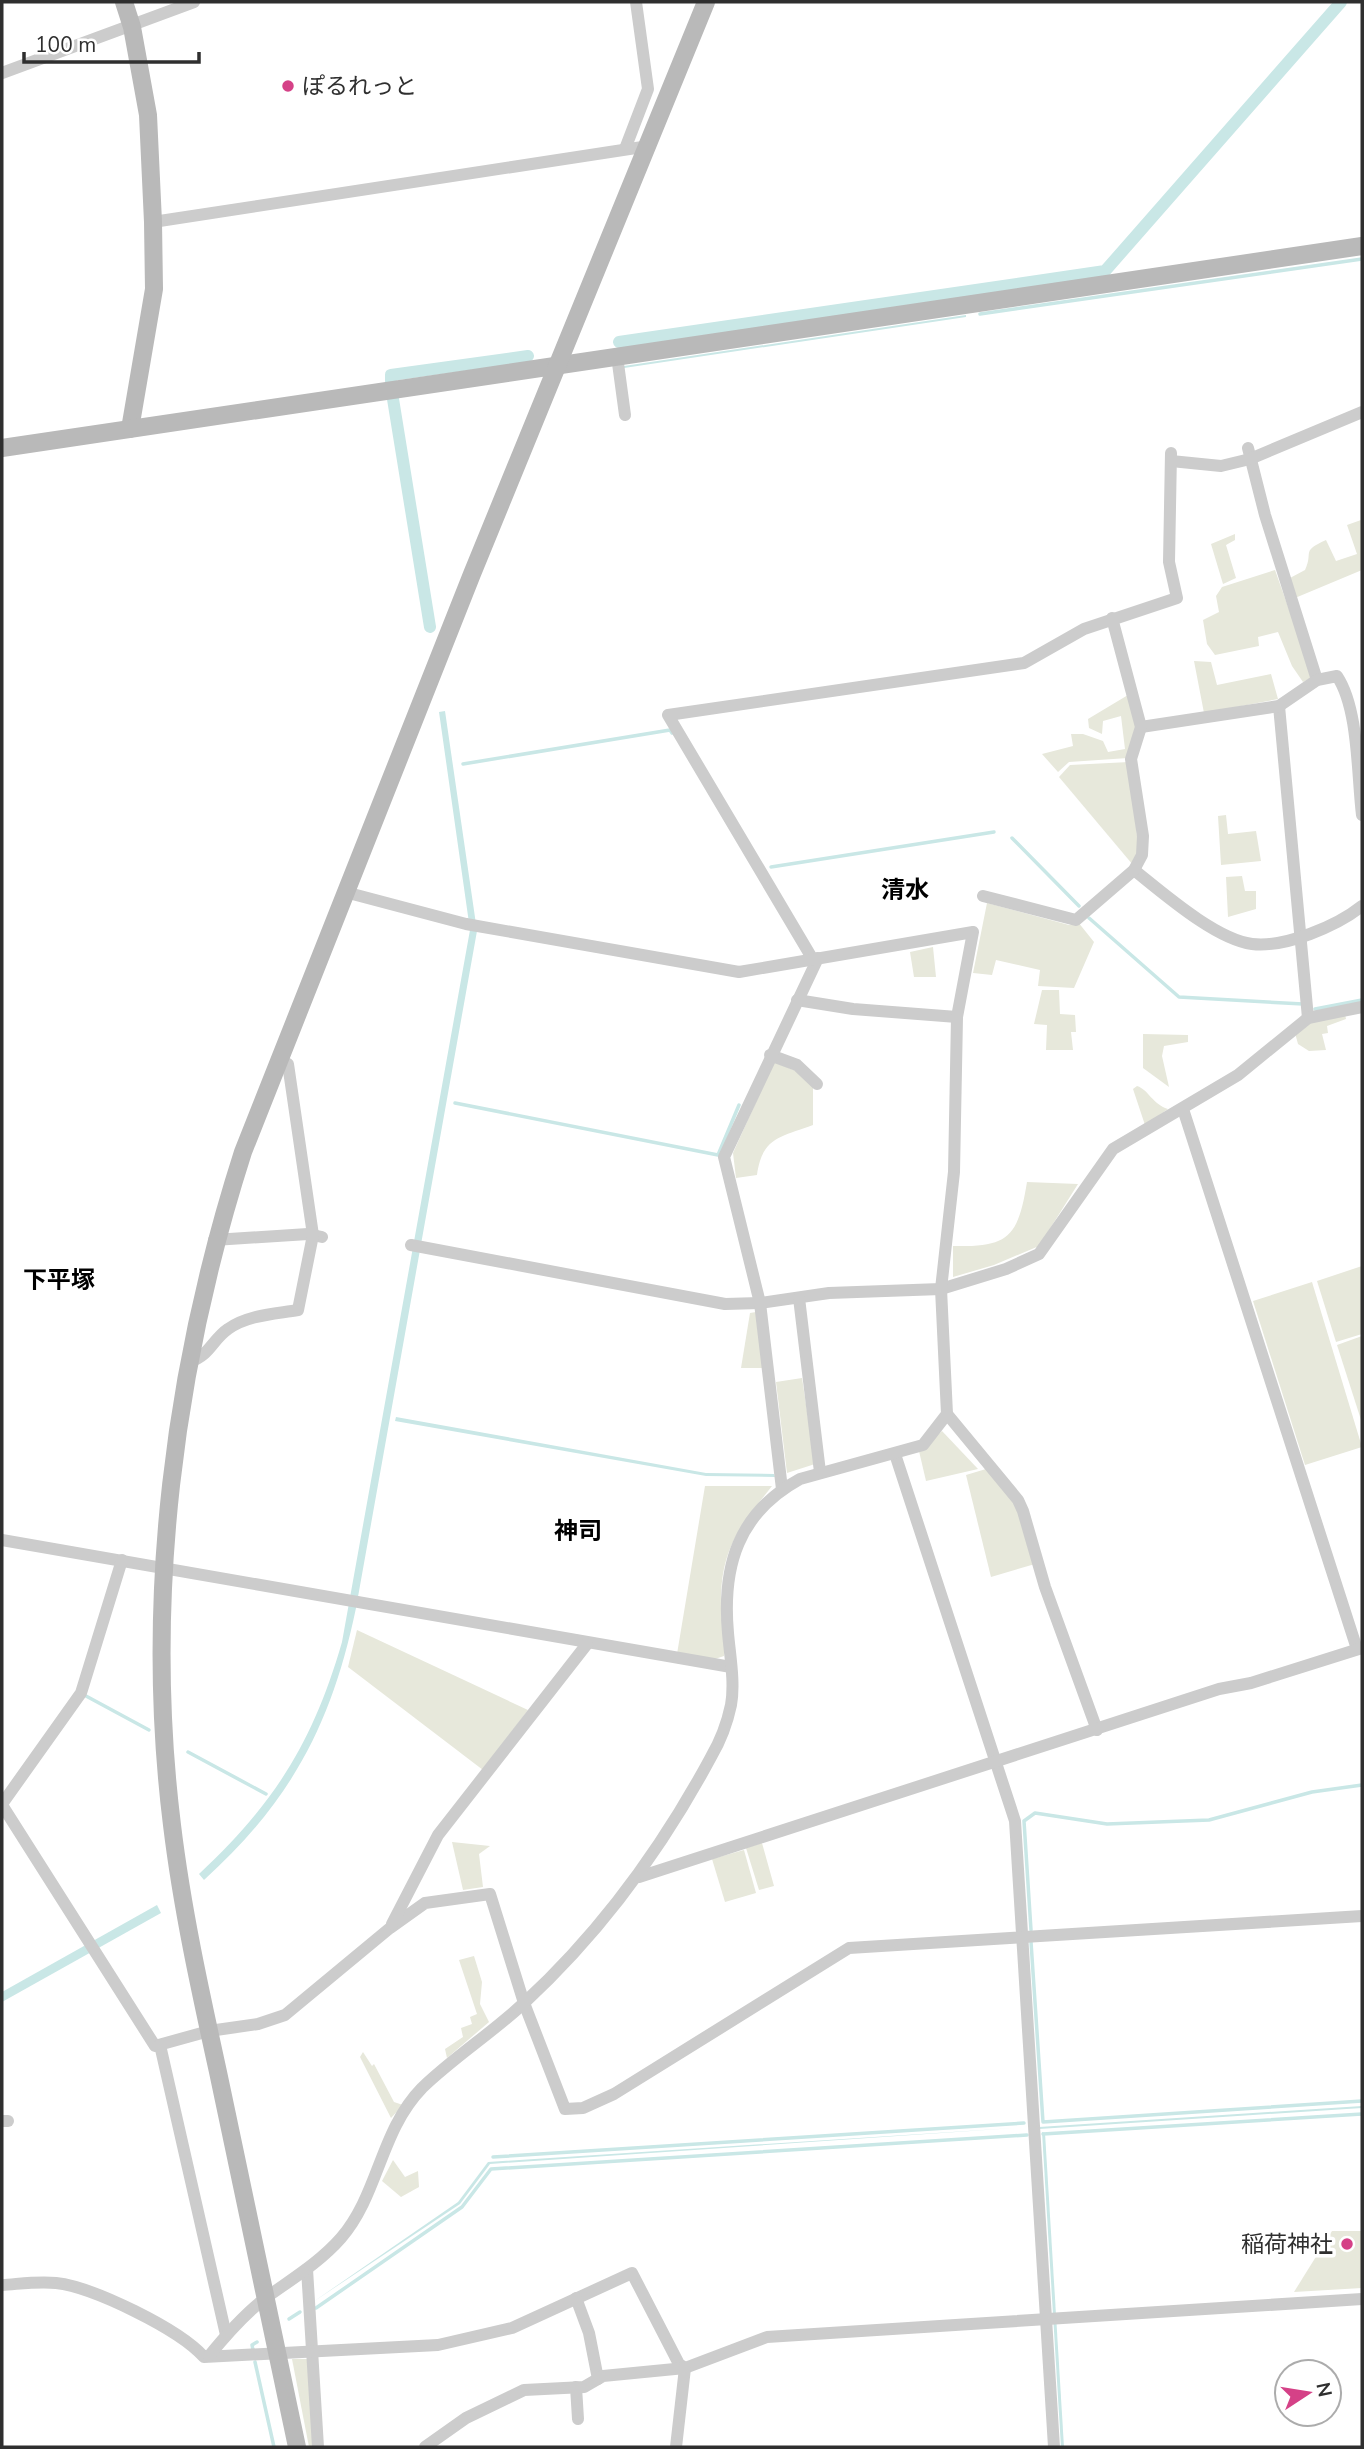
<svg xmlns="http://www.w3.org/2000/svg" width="1364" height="2449" font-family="'Nunito Sans','Noto Sans JP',sans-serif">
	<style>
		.green { fill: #e7e8db }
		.water { fill: #c9e7e6 }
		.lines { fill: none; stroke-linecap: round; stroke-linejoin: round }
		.stream { stroke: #c9e7e6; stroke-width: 3.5 }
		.canal { stroke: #c9e7e6; stroke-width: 12 }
		.street { stroke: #ccc; stroke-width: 12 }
		.secondary { stroke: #b9b9b9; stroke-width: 18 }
		.poi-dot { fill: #d54187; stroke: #fff; stroke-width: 2.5 }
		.labels { text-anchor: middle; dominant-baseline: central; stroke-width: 7; stroke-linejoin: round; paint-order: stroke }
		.poi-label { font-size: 23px; fill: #2f2f2f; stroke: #fff; text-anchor: start }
		.neighbourhood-label { font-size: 24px; font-weight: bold; fill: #000; stroke: #fff }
	</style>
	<rect width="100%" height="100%" fill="#fff"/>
	<g class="green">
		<path d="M1361,520L1362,570L1295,598L1290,578L1305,570C1314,551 1300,552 1326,540L1336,561L1357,554L1347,525Z"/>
		<polygon points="1235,534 1235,540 1226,545 1236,578 1223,584 1211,544"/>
		<polygon points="1275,570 1313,677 1303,682 1292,666 1278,632 1258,637 1259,646 1215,655 1207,644 1203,620 1219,612 1216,596 1222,587"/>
		<polygon points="1194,661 1211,662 1217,685 1271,674 1278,699 1204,713"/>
		<polygon points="1128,695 1137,725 1128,758 1069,762 1058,772 1042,754 1073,746 1071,734 1083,734 1103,741 1108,752 1125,749 1121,716 1103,721 1102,734 1089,728 1088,719"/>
		<polygon points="1129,762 1139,854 1133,865 1059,777 1070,765"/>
		<polygon points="1226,815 1228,834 1256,831 1261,861 1221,865 1218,816"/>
		<polygon points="1242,876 1245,891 1256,891 1256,909 1228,917 1226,877"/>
		<polygon points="987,903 1069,925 1078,922 1094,942 1074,988 1038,986 1040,970 996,960 992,975 973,973"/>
		<polygon points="933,947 936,977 914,977 910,952"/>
		<polygon points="1042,990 1059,990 1060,1014 1075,1015 1076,1032 1071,1032 1073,1050 1046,1050 1047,1025 1034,1024"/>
		<polygon points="1345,1014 1346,1019 1327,1026 1328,1033 1322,1034 1326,1050 1309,1051 1298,1044 1295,1033 1309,1020"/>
		<polygon points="1143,1034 1188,1035 1188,1042 1164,1046 1162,1056 1169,1087 1143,1068"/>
		<path d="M774,1062L796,1071L813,1086V1125C781,1137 762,1137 757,1175L736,1178L733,1153Z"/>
		<path d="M1137,1086C1149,1090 1152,1104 1168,1109L1145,1125L1133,1089Z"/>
		<path d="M1027,1182L1078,1184L1039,1246L994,1265L953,1277V1246C1009,1247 1018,1237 1027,1182Z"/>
		<polygon points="1362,1266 1362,1334 1336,1342 1317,1281"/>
		<polygon points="1312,1282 1362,1447 1305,1465 1253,1301"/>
		<polygon points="756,1312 763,1368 741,1368 750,1313"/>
		<polygon points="1362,1336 1362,1423 1337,1345"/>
		<polygon points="802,1378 815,1464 787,1473 776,1382"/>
		<polygon points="942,1431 978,1469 926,1481 919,1451"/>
		<polygon points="986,1469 1014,1500 1035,1564 991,1577 966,1475"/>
		<path d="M705,1486H772C738,1529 720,1550 721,1607C721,1623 726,1640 724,1656L715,1659L677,1654Z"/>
		<polygon points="357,1630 528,1710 483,1770 348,1667"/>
		<polygon points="452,1842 490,1846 479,1854 483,1887 463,1890"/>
		<polygon points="762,1843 774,1886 759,1890 746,1848"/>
		<polygon points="744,1850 756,1893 725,1902 712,1859"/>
		<polygon points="474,1956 482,1982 480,2004 489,2022 447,2058 445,2049 463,2037 461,2028 472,2024 470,2017 477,2014 459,1960"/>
		<polygon points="363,2052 372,2066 374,2064 394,2102 403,2105 391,2118 360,2057"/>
		<polygon points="393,2160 405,2177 418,2171 419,2187 401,2197 382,2181"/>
		<polygon points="1332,2231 1361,2231 1362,2288 1294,2292"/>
		<polygon points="292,2359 308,2359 313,2447 309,2447"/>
	</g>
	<g class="water">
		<polygon points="966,315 966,317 624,368 624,366"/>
		<path d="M445,711L477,931L356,1608C332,1723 292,1800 204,1880L199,1874C275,1803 313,1742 342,1642L470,930L439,712Z"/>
		<polygon points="396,1417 706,1473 774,1474 775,1477 706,1476 395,1421"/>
		<polygon points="157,1905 161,1913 2,2002 2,1992"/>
		<polygon points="1362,2106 1362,2108 1039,2129 1039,2127"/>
		<polygon points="1028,2127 490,2164 460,2204 313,2302 458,2202 488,2162"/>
		<polygon points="1042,2132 1045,2133 1064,2447 1061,2447"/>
	</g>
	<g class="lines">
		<g class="stream">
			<polyline points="980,314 1362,259"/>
			<polyline points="463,764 670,730 672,733"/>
			<polyline points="1012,838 1079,906"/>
			<polyline points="771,867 994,832"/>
			<polyline points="1089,918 1179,997 1303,1004"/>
			<polyline points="1315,1009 1362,1000"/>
			<polyline points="455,1103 718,1155 739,1105"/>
			<polyline points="86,1696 149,1730"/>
			<polyline points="188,1752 266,1794"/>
			<polyline points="1031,1930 1024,1821 1035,1813 1107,1824 1209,1820 1312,1792 1362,1785"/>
			<polyline points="1031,1942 1043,2122 1362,2101"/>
			<polyline points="1043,2134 1362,2114"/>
			<polyline points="493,2157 1024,2123"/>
			<polyline points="316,2308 462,2207 491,2169 1027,2135"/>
			<polyline points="289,2319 300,2312"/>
			<polyline points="253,2350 252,2345 257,2342"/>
			<polyline points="255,2362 274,2447"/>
		</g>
		<g class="canal">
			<polyline points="619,342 1105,271 1341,2"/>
			<polyline points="391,383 391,375 528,356"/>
			<polyline points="393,399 430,627"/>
		</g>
		<g class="street">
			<polyline points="2,73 194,2"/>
			<polyline points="625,149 648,89 636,2"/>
			<polyline points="153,222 649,146"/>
			<polyline points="617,356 625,415"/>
			<polyline points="1248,448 1265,515 1317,680"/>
			<polyline points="1171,461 1221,466 1250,459 1362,412"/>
			<polyline points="1279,706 1308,1018"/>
			<path d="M1141,727L1279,706L1317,680L1337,676C1359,709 1357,775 1362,815"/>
			<path d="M1134,870C1163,893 1215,939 1252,944C1285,948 1337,926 1362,906"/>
			<polyline points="983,896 1076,920 1134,870 1142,855 1143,836 1131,759 1141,727 1112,618"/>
			<polyline points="812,958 668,715 1024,663 1084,629 1177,598 1169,562 1171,453"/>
			<polyline points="797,1000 853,1009 957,1017"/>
			<polyline points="770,1055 797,1065 817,1084"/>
			<polyline points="1183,1109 1357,1649"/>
			<polyline points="214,1240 308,1234 322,1237"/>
			<polyline points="411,1245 725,1304 760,1303 829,1293 941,1289 1006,1269 1039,1254 1113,1149 1238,1075 1308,1018 1362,1007"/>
			<polyline points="799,1298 820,1472"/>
			<path d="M191,1361C209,1356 213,1339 228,1329C247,1315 275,1314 298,1310L313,1235L288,1064"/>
			<polyline points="947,1414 1018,1500 1023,1511 1045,1587 1097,1730"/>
			<polyline points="895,1454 1015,1821 1054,2447"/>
			<polyline points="782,1489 760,1303 724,1157 818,958"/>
			<polyline points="2,1540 731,1667"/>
			<polyline points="2,1804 81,1693 122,1560"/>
			<polyline points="2,1805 155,2046 209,2031 258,2024 285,2015 390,1928 425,1903 490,1894 524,2003 565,2109 583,2108 614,2094 849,1948 1362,1916"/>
			<polyline points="639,1877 1219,1689 1251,1683 1362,1648"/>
			<polyline points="392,1924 438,1835 587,1644"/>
			<polyline points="160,2045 226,2335"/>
			<polyline points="2,2121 8,2121"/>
			<polyline points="307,2269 318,2447"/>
			<path d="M2,2285C19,2284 38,2281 56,2283C93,2287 179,2329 204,2357L438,2345L512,2328L632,2273L679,2364L685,2368"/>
			<polyline points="576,2298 589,2333 598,2379"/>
			<path d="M209,2356C226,2335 245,2313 267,2297C292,2279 320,2262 341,2238C379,2194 380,2131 422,2088C454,2057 492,2033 524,2003C602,1931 661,1850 711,1757C721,1740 727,1724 731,1705C735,1683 730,1656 728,1633C722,1566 738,1513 800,1479L923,1445L947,1414L941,1289L954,1172L957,1017L973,932L739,972L466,924L345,892"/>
			<polyline points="576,2387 578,2419"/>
			<polyline points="425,2447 466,2418 524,2390 584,2387 603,2376 685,2368 767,2337 1362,2299"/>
			<polyline points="676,2447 685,2368"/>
		</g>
		<g class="secondary">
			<polyline points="124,2 132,27 148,115 153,222 154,289 130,429"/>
			<polyline points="2,448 1362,246"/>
			<path d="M297,2447C271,2322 244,2197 218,2072C200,1990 182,1908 172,1825C144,1599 174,1367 243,1152L472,574L706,2"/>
		</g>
	</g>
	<g class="poi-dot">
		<circle cx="288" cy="86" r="7"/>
		<circle cx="1347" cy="2244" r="7"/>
	</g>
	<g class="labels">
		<g class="poi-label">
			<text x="302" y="86">ぽるれっと</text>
			<text x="1333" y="2244" text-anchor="end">稲荷神社</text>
		</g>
		<g class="neighbourhood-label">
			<text x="905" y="890">清水</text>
			<text x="59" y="1280">下平塚</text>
			<text x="578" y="1531">神司</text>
		</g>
	</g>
	<rect width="1364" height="2449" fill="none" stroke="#2f2f2f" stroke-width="7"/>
	<g transform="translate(1308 2393) rotate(78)"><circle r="33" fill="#ffffff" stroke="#acacac" stroke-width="2"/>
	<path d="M0-5L12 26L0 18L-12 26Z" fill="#d54187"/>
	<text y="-10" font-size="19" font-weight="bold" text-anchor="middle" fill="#2f2f2f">N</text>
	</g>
	<path d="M24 52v10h175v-10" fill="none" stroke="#2f2f2f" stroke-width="3.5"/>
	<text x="35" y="52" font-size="21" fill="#2f2f2f" stroke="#ffffff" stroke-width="5" paint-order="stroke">100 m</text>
</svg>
